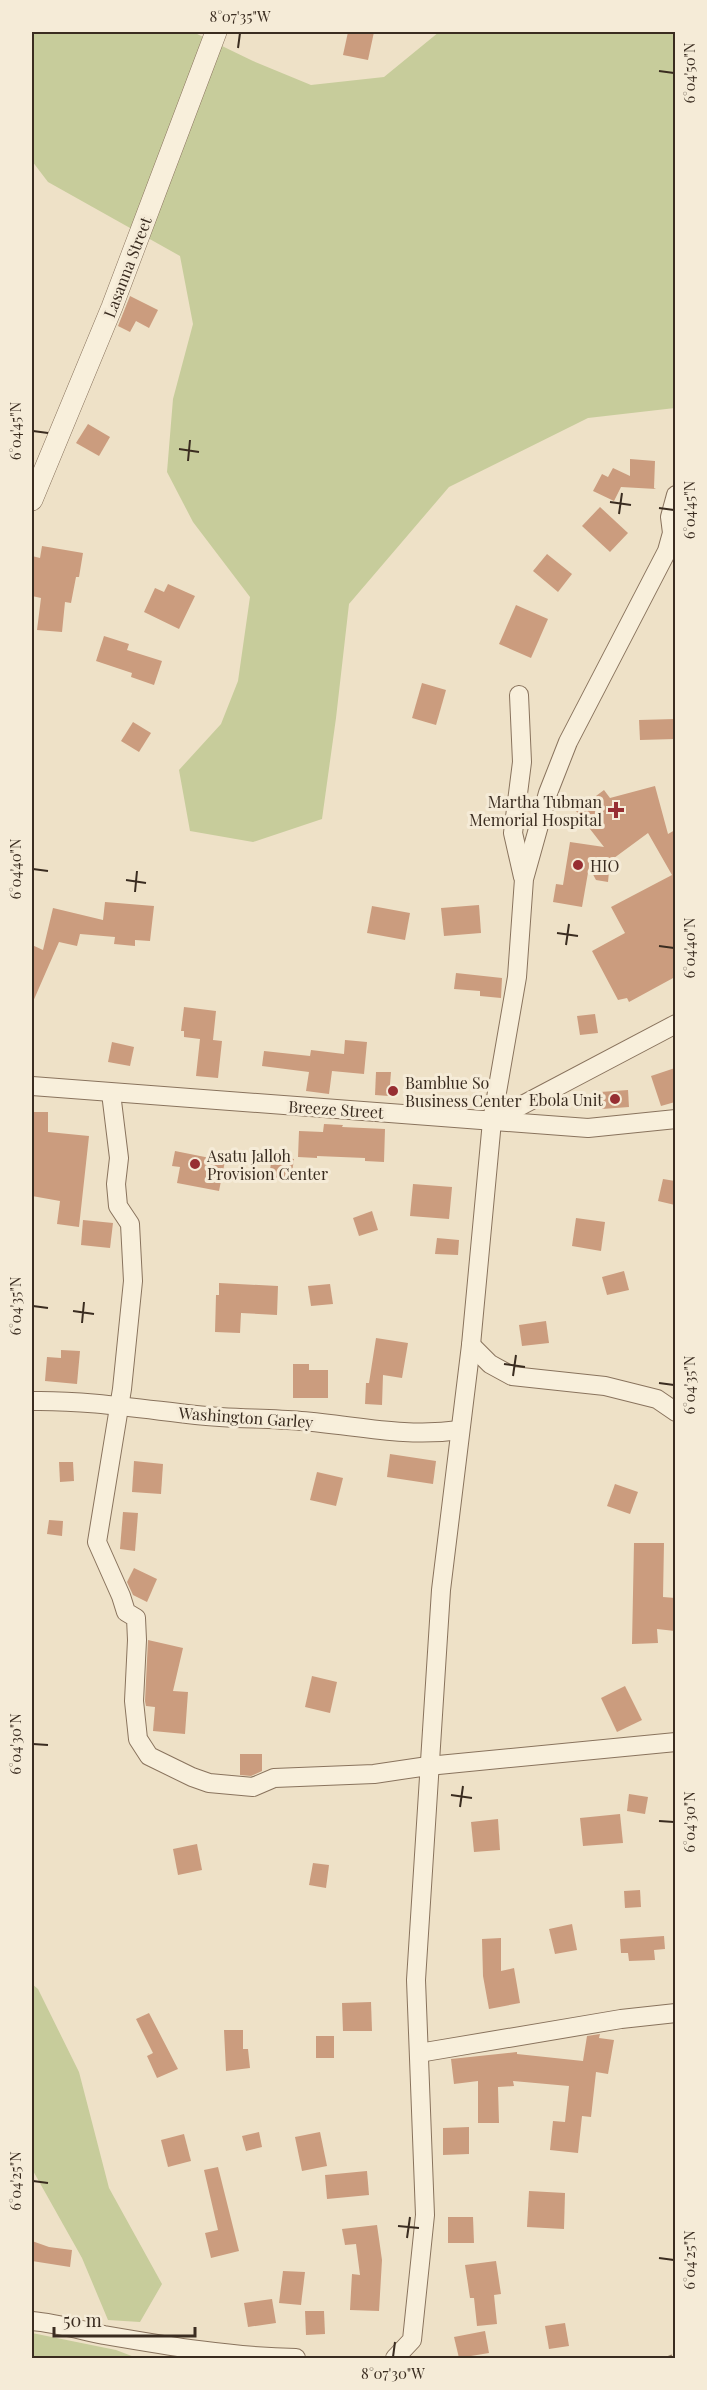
<svg xmlns="http://www.w3.org/2000/svg" width="707" height="2390" font-family="'Playfair Display',serif">
	<style>
		.green { fill: #c7cc9b }
		.building { fill: #cb9c7e }
		.lines { fill: none; stroke-linecap: round; stroke-linejoin: round }
		.minor-casing { stroke: #89735d; stroke-width: 20 }
		.tertiary-casing { stroke: #89735d; stroke-width: 22 }
		.path { stroke: #89735d; stroke-width: 4; stroke-dasharray: 4.5 3; stroke-linecap: butt }
		.minor { stroke: #f8efdb; stroke-width: 18 }
		.tertiary { stroke: #f8efdb; stroke-width: 21 }
		.ticks { fill: none; stroke: #3a2c20; stroke-width: 2 }
		.poi-dot { fill: #972e32; stroke: #f5ebd7; stroke-width: 2 }
		.labels { text-anchor: middle; dominant-baseline: central; stroke-width: 6; stroke-linejoin: round; paint-order: stroke }
		.street-label { font-size: 16px; fill: #3a2c20; stroke: #f5ebd7 }
		.poi-label { font-size: 16px; fill: #3a2c20; stroke: #f5ebd7; text-anchor: start }
		.neatline { fill: none; stroke: #3a2c20; stroke-width: 2 }
		.ticks-label { font-size: 15px; text-anchor: middle; fill: #3a2c20 }
	</style>
	<rect width="100%" height="100%" fill="#eee1c7"/>
	<g class="green">
		<polygon points="32,32 193,32 253,61 311,85 384,77 439,32 675,32 675,408 588,418 449,487 349,604 336,718 322,819 253,842 190,831 179,770 221,724 238,681 250,597 193,522 167,472 173,399 193,324 180,256 48,182 32,161"/>
		<polygon points="32,1984 38,1989 79,2072 109,2188 162,2284 140,2322 108,2320 82,2258 32,2169"/>
		<polygon points="32,2333 116,2350 137,2358 32,2358"/>
	</g>
	<g class="building">
		<polygon points="348,32 374,32 368,60 343,55"/>
		<polygon points="130,296 158,310 149,328 136,321 130,332 118,326"/>
		<polygon points="88,424 110,437 99,456 76,443"/>
		<polygon points="630,459 655,461 654,488 656,489 621,487 614,501 593,491 602,474 608,477 613,468 630,476"/>
		<polygon points="600,507 628,533 610,552 582,526"/>
		<polygon points="42,546 83,553 79,577 76,577 71,603 65,602 62,632 37,630 41,598 32,596 34,576 32,576 32,556 40,558"/>
		<polygon points="547,554 572,574 558,592 533,571"/>
		<polygon points="168,584 195,596 179,629 144,612 155,588 164,592"/>
		<polygon points="516,605 548,619 531,658 499,644"/>
		<polygon points="104,636 129,644 127,650 162,661 154,685 131,677 132,673 96,661"/>
		<polygon points="422,683 446,690 436,725 412,718"/>
		<polygon points="675,719 675,739 640,740 639,720"/>
		<polygon points="133,722 151,733 139,752 121,741"/>
		<polygon points="655,786 668,834 675,830 675,977 629,1002 627,998 618,1000 592,951 625,933 611,907 672,875 648,833 610,861 608,882 596,880 589,867 582,907 553,902 556,884 563,885 570,842 604,847 576,811 604,790 610,798"/>
		<polygon points="105,902 154,906 150,941 135,940 135,946 114,944 115,937 80,934 77,946 59,942 32,1004 32,945 43,950 53,908 103,920"/>
		<polygon points="479,905 481,933 444,936 441,908"/>
		<polygon points="372,906 410,913 405,940 367,933"/>
		<polygon points="456,973 502,978 501,998 480,996 480,991 454,989"/>
		<polygon points="184,1007 216,1011 213,1040 222,1041 218,1078 196,1076 200,1039 184,1037 184,1031 181,1031"/>
		<polygon points="595,1014 598,1033 580,1035 577,1016"/>
		<polygon points="345,1040 367,1042 364,1074 332,1071 329,1094 306,1091 309,1072 262,1066 264,1051 310,1056 311,1050 344,1054"/>
		<polygon points="112,1042 134,1047 130,1066 108,1062"/>
		<polygon points="675,1068 675,1102 661,1106 651,1076"/>
		<polygon points="376,1072 391,1072 389,1096 375,1095"/>
		<polygon points="628,1090 629,1107 602,1109 600,1092"/>
		<polygon points="32,1112 48,1112 48,1132 89,1136 79,1227 57,1224 60,1201 32,1196"/>
		<polygon points="324,1124 343,1125 342,1127 385,1129 384,1162 365,1161 365,1158 317,1156 317,1158 298,1157 299,1131 323,1132"/>
		<polygon points="175,1151 225,1161 219,1191 177,1183 180,1167 172,1166"/>
		<polygon points="272,1156 294,1159 291,1179 269,1177"/>
		<polygon points="663,1179 675,1181 675,1205 658,1201"/>
		<polygon points="413,1184 452,1187 449,1219 410,1216"/>
		<polygon points="372,1211 378,1230 359,1236 353,1218"/>
		<polygon points="576,1218 605,1222 601,1251 572,1246"/>
		<polygon points="83,1220 113,1223 110,1248 81,1245"/>
		<polygon points="437,1238 459,1240 458,1255 435,1254"/>
		<polygon points="624,1271 629,1290 607,1295 602,1277"/>
		<polygon points="219,1283 278,1286 277,1315 241,1313 240,1333 215,1332 216,1295 219,1295"/>
		<polygon points="330,1284 333,1304 311,1306 308,1286"/>
		<polygon points="546,1321 549,1343 522,1346 519,1325"/>
		<polygon points="376,1338 408,1343 402,1378 383,1375 382,1405 365,1404 366,1383 369,1383"/>
		<polygon points="61,1350 80,1351 77,1384 45,1381 47,1357 61,1358"/>
		<polygon points="293,1364 309,1364 309,1370 328,1370 328,1398 293,1398"/>
		<polygon points="390,1454 436,1461 433,1484 387,1477"/>
		<polygon points="134,1461 163,1464 161,1494 132,1492"/>
		<polygon points="59,1462 73,1462 74,1481 60,1482"/>
		<polygon points="317,1472 343,1478 336,1506 310,1500"/>
		<polygon points="615,1484 638,1492 630,1514 607,1506"/>
		<polygon points="123,1512 138,1513 135,1551 120,1549"/>
		<polygon points="49,1520 63,1521 62,1536 47,1534"/>
		<polygon points="634,1543 664,1543 663,1597 675,1598 675,1631 657,1629 658,1643 632,1644"/>
		<polygon points="134,1568 157,1579 147,1602 133,1595 127,1582"/>
		<polygon points="148,1640 183,1648 173,1691 188,1692 185,1734 153,1731 155,1707 146,1706 145,1701"/>
		<polygon points="312,1676 337,1682 330,1713 305,1707"/>
		<polygon points="625,1686 642,1720 617,1732 601,1698"/>
		<polygon points="240,1754 262,1754 262,1771 251,1776 240,1775"/>
		<polygon points="629,1794 648,1797 645,1814 627,1811"/>
		<polygon points="620,1814 623,1843 583,1846 580,1818"/>
		<polygon points="498,1819 500,1850 474,1852 471,1822"/>
		<polygon points="197,1844 202,1870 178,1875 173,1849"/>
		<polygon points="313,1863 329,1865 326,1888 309,1885"/>
		<polygon points="640,1890 641,1907 625,1908 624,1891"/>
		<polygon points="572,1924 577,1950 555,1954 549,1929"/>
		<polygon points="664,1936 665,1949 654,1950 655,1960 629,1961 628,1953 621,1953 620,1939"/>
		<polygon points="501,1938 501,1971 514,1968 520,2003 489,2009 483,1976 482,1939"/>
		<polygon points="371,2002 372,2031 343,2031 342,2003"/>
		<polygon points="149,2013 178,2069 157,2078 147,2056 153,2053 136,2019"/>
		<polygon points="224,2030 243,2030 243,2049 248,2049 250,2068 226,2071"/>
		<polygon points="600,2034 599,2038 614,2040 608,2074 596,2072 591,2117 582,2116 578,2153 550,2150 553,2121 565,2122 569,2086 513,2081 514,2086 498,2087 499,2123 478,2123 478,2081 454,2084 451,2059 517,2052 517,2054 583,2061 587,2036"/>
		<rect x="316" y="2036" width="18" height="22"/>
		<polygon points="469,2127 469,2154 443,2155 443,2128"/>
		<polygon points="259,2132 262,2147 246,2151 242,2136"/>
		<polygon points="320,2132 327,2166 302,2171 295,2137"/>
		<polygon points="184,2134 191,2161 168,2167 161,2140"/>
		<polygon points="218,2167 239,2251 211,2258 205,2233 218,2230 204,2170"/>
		<polygon points="367,2171 369,2195 327,2199 325,2175"/>
		<polygon points="529,2191 565,2193 564,2229 527,2227"/>
		<polygon points="448,2217 473,2217 474,2243 448,2243"/>
		<polygon points="377,2225 382,2260 379,2311 350,2310 352,2274 360,2275 356,2244 345,2245 342,2229"/>
		<polygon points="32,2241 49,2247 72,2250 70,2267 32,2261"/>
		<polygon points="496,2261 501,2294 494,2295 497,2324 477,2326 474,2298 470,2298 465,2265"/>
		<polygon points="283,2271 305,2272 301,2305 279,2303"/>
		<polygon points="272,2299 276,2323 248,2327 244,2303"/>
		<polygon points="305,2311 324,2311 325,2334 306,2335"/>
		<polygon points="565,2323 569,2346 549,2349 545,2326"/>
		<polygon points="485,2331 489,2353 459,2358 454,2337"/>
	</g>
	<g class="lines">
		<defs>
			<g id="minor">
				<polyline points="519,695 522,762 513,833 523,877"/>
				<polyline points="32,1086 588,1128 676,1119"/>
				<polyline points="111,1093 119,1158 116,1184 118,1206 130,1224 133,1281 122,1389 97,1542 121,1596 126,1612 136,1618 137,1640 134,1701 138,1739 149,1756 192,1777 209,1783 253,1787 274,1778 374,1774 428,1766 676,1742"/>
				<polyline points="492,1121 676,1024"/>
				<polyline points="471,1345 490,1364 512,1376 605,1386 657,1399 676,1412"/>
				<path d="M32,1401C86,1400 142,1409 196,1415C230,1419 266,1418 301,1421C355,1425 404,1438 460,1430"/>
				<polyline points="419,2053 621,2019 676,2013"/>
				<path d="M32,2321C56,2323 80,2330 104,2335C168,2346 232,2357 296,2358"/>
				<polyline points="395,2358 412,2340 425,2215 416,1980 441,1590 471,1345 492,1121 517,977 524,879 548,793 568,742 667,551 672,533 670,517 676,495"/>
			</g>
			<polyline id="tertiary" points="32,500 112,307 216,32"/>
		</defs>
		<use href="#minor" class="minor-casing"/>
		<use href="#tertiary" class="tertiary-casing"/>
		<polyline class="path" points="668,2358 676,2355"/>
		<use href="#minor" class="minor"/>
		<use href="#tertiary" class="tertiary"/>
	</g>
	<path class="ticks" d="M238,48L240,33M659,71L674,73M33,431L48,433M179,449L199,452M188,461L190,440M610,502L631,505M659,508L674,510M619,514L622,493M33,869L48,871M126,880L146,883M135,892L137,871M557,933L578,936M566,945L569,924M659,946L674,948M33,1306L48,1308M73,1311L94,1314M82,1323L84,1302M504,1364L525,1367M513,1376L516,1355M659,1383L674,1385M33,1744L48,1745M451,1795L472,1798M460,1807L463,1786M659,1821L674,1822M33,2181L48,2183M398,2226L419,2228M407,2238L410,2217M659,2258L674,2260M393,2357L395,2342"/>
	<g class="poi-dot">
		<path d="M613 801h6v6h6v6h-6v6h-6v-6h-6v-6h6z"/>
		<circle cx="578" cy="865" r="6"/>
		<circle cx="393" cy="1091" r="6"/>
		<circle cx="615" cy="1099" r="6"/>
		<circle cx="195" cy="1164" r="6"/>
	</g>
	<g class="labels">
		<g class="street-label">
			<text transform="translate(127 267) rotate(-69)">Lasanna Street</text>
			<text transform="translate(336 1109) rotate(4)">Breeze Street</text>
			<text transform="translate(246 1417) rotate(4)">Washington Garley</text>
		</g>
		<g class="poi-label">
			<text x="602" y="801" text-anchor="end">Martha Tubman<tspan x="602" dy="18">Memorial Hospital</tspan></text>
			<text x="590" y="865">HIO</text>
			<text x="405" y="1082">Bamblue So<tspan x="405" dy="18">Business Center</tspan></text>
			<text x="603" y="1099" text-anchor="end">Ebola Unit</text>
			<text x="207" y="1155">Asatu Jalloh<tspan x="207" dy="18">Provision Center</tspan></text>
		</g>
	</g>
	<rect width="707" height="2390" fill="none" stroke="#f5ebd7" stroke-width="66"/>
	<path d="M54 2327v9h141v-9" fill="none" stroke="#3a2c20" stroke-width="3"/>
	<text x="63" y="2327" font-size="18" fill="#3a2c20" stroke="#f5ebd7" stroke-width="4.5" paint-order="stroke">50 m</text>
	<rect x="33" y="33" width="641" height="2324" class="neatline"/>
	<g class="ticks-label">
		<text x="240" y="22">8°07'35"W</text>
		<text transform="translate(690 73) rotate(-90)" y="5">6°04'50"N</text>
		<text transform="translate(16 431) rotate(-90)" y="5">6°04'45"N</text>
		<text transform="translate(690 510) rotate(-90)" y="5">6°04'45"N</text>
		<text transform="translate(16 869) rotate(-90)" y="5">6°04'40"N</text>
		<text transform="translate(690 948) rotate(-90)" y="5">6°04'40"N</text>
		<text transform="translate(16 1306) rotate(-90)" y="5">6°04'35"N</text>
		<text transform="translate(690 1385) rotate(-90)" y="5">6°04'35"N</text>
		<text transform="translate(16 1744) rotate(-90)" y="5">6°04'30"N</text>
		<text transform="translate(690 1822) rotate(-90)" y="5">6°04'30"N</text>
		<text transform="translate(16 2181) rotate(-90)" y="5">6°04'25"N</text>
		<text transform="translate(690 2260) rotate(-90)" y="5">6°04'25"N</text>
		<text x="393" y="2379">8°07'30"W</text>
	</g>
</svg>
